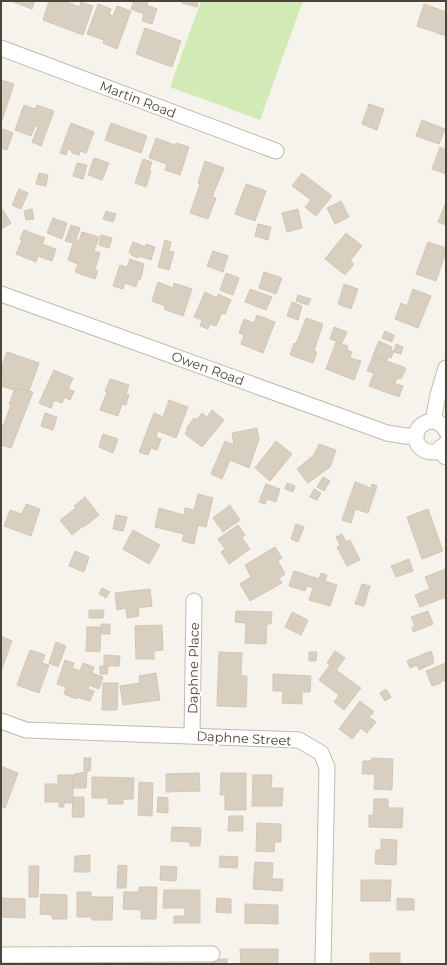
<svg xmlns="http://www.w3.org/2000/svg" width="447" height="965" font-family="Montserrat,sans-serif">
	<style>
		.green { fill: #d2eab5 }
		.building { fill: #d8cfc1; stroke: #d3c7b4 }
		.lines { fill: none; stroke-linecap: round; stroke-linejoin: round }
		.minor-casing { stroke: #c2bbae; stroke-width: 17 }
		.tertiary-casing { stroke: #c2bbae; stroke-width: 21 }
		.minor { stroke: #fff; stroke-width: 15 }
		.tertiary { stroke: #fff; stroke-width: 19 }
		.labels { text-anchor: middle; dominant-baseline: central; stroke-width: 4; stroke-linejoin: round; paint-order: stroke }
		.street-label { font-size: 13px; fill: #4b4439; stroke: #fff }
	</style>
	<rect width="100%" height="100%" fill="#f6f3ec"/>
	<polygon class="green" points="201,1 303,1 260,120 170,87"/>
	<g class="building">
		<polygon points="11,1 35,1 32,9"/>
		<polygon points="49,1 65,1 79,7 81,2 93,6 83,35 43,20"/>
		<polygon points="134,1 148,1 147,5 157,9 152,24 142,21 144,14 131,9"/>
		<polygon points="183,1 198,1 197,7 182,3"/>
		<polygon points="98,4 111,9 109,14 113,16 117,6 131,11 117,49 103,43 104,40 87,34"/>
		<polygon points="424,4 446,12 446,36 417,26"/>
		<polygon points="145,28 181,41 172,67 136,54"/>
		<polygon points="1,80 14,84 1,123"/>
		<polygon points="369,104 384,109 377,130 362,124"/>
		<polygon points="24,105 35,109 37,105 54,111 41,146 32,142 38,127 35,126 31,136 15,130"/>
		<polygon points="422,120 445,129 439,144 416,136"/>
		<polygon points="71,123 94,132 86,153 80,151 79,155 72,153 72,151 68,149 66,155 60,153"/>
		<polygon points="111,123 147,136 141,153 105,140"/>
		<polygon points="3,129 13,133 7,150 1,148 1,136"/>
		<polygon points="156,138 175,145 176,143 189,147 180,175 165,170 167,164 149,158"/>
		<polygon points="440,147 446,150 446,174 432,169"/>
		<polygon points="94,158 109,163 102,180 88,175"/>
		<polygon points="143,159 152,162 149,171 151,171 146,187 135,183"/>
		<polygon points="205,161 224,168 212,197 216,198 208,219 190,213 200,184 198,183"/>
		<polygon points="77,163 87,165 83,179 73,176"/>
		<polygon points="39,173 48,175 46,186 36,184"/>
		<polygon points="302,173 332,196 316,216 305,207 311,200 292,186"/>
		<polygon points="246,184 266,191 255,221 235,214"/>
		<polygon points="19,189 28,193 21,209 12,205"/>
		<polygon points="341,201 349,217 335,224 327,208"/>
		<polygon points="446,202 446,225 438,222"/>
		<polygon points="1,207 11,223 1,229"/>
		<polygon points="32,209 34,219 26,220 24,211"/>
		<polygon points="298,209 302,228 287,232 282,213"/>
		<polygon points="106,211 116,214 113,222 103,219"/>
		<polygon points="53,218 67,223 62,239 47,233"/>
		<polygon points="258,224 271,227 268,240 255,236"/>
		<polygon points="71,225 80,228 76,239 79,241 82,232 99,237 94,251 100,253 95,269 98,271 95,279 75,272 78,264 68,260 73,243 65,241"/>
		<polygon points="24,230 45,238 42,244 56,249 52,261 38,256 36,262 16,254 22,240 20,239"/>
		<polygon points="346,233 362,246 350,261 354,264 345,275 325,259"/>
		<polygon points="101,235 112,238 109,248 99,245"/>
		<polygon points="165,240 171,242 169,251 174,252 169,270 158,267"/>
		<polygon points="133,242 145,247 146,244 155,247 151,260 139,256 138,258 131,255 131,253 129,252"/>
		<polygon points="428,242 446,248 446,252 436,281 416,274"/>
		<polygon points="213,251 228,256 223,272 207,266"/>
		<polygon points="130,259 144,264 142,271 143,271 140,280 138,279 136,287 125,283 123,289 113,286 120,265 127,267"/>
		<polygon points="264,272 282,278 276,294 259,288"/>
		<polygon points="226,273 239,278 233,295 220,290"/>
		<polygon points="158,282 173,288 174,283 192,289 183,316 164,309 165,306 152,301"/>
		<polygon points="344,284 358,289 351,309 338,304"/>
		<polygon points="250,289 272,297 266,310 245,302"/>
		<polygon points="413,289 431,296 418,328 395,319 401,303 407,306"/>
		<polygon points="205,292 217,298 218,294 231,300 225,314 222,313 216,326 210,324 208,329 200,326 202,320 194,317"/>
		<polygon points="298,295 311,299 308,305 296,301"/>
		<polygon points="292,302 302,306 298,320 287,316"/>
		<polygon points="257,315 275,322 263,353 241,344 244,335 239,333 244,319 254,323"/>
		<polygon points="306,318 323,324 314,351 317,352 313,363 290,355 294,343 296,344"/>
		<polygon points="334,327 347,332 342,343 330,339"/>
		<polygon points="385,331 394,335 392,342 382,338"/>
		<polygon points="379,341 392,347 391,350 394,351 391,358 388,357 387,360 373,355"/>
		<polygon points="336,342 348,346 347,350 352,352 350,358 361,361 354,380 326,369"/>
		<polygon points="396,344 403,347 401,354 394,352"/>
		<polygon points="7,352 39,363 29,391 15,388 14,390 1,386 1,379 3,372 1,371 1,368"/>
		<polygon points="373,356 406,368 401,379 397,378 395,384 403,386 399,397 369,386 374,373 367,371"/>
		<polygon points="54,370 73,378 68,389 74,391 70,400 65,397 62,403 54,400 51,408 39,403"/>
		<polygon points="110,379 129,385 126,394 129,395 126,405 122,404 118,416 100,410 107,392 105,391"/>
		<polygon points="15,388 33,392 11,448 1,445 1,431 11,405 9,404"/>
		<polygon points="169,400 188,407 176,438 158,431 156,437 161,439 157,450 151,448 148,455 139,452 154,413 163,417"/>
		<polygon points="212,410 224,420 202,447 185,434 188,430 186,429 194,418 196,420 202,413 207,417"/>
		<polygon points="45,413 57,417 53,430 41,426"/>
		<polygon points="257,428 259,439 249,468 230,460 222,479 211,474 225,441 234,445 232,433"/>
		<polygon points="103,434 118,439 113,453 99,447"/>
		<polygon points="276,441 292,454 270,481 255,468"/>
		<polygon points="319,444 336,450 330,467 308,483 297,469 314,455"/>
		<polygon points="323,477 330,481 324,491 317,487"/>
		<polygon points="355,482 371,488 372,484 377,486 368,513 355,509 351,523 342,520"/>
		<polygon points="287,483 295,486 293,492 285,489"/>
		<polygon points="266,484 280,489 276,502 267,499 265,504 259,502"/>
		<polygon points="314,489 321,493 317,500 310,497"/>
		<polygon points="198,494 213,498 206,527 198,525 194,544 182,541 184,534 155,527 159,508 184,515 185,508 194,510"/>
		<polygon points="85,497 99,515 84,527 83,526 72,535 60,520 76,508 74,506"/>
		<polygon points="26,504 40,509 31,536 4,526 10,510 22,514"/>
		<polygon points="230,505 240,520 223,532 213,518"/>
		<polygon points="428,509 443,551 422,559 407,517"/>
		<polygon points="116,515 127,517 123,531 113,529"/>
		<polygon points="296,524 304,527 298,542 291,539"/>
		<polygon points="238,525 245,535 242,538 250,549 229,564 221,552 225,549 218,539"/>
		<polygon points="133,530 160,545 149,564 123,549"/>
		<polygon points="342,534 346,542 350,540 360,560 347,566 337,547 340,545 336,537"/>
		<polygon points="275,547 282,558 278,561 285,574 279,578 282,583 250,601 240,584 251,577 245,565"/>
		<polygon points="75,551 89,557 84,572 69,566"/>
		<polygon points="409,559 413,571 396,577 391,566"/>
		<polygon points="446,569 446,597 420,607 415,595 430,589 425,577"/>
		<polygon points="294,571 319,579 321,573 327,575 325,581 337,585 330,606 309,600 313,588 307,586 305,591 289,586"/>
		<polygon points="362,584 370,586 364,606 355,604"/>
		<polygon points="102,588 110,592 106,598 99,594"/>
		<polygon points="150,589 152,606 138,608 139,616 127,618 126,608 117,610 115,593"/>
		<polygon points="89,610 104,610 103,618 89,618"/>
		<polygon points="236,611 272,612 271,624 267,624 266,644 245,643 246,623 235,622"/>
		<polygon points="428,611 433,624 413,632 412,627 415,626 411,617"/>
		<polygon points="292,612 308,620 301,635 285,627"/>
		<polygon points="101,624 110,624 110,634 102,634"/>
		<polygon points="162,625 163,650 154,651 154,659 136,659 135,626"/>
		<polygon points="87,627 101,627 100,652 86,651"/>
		<polygon points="1,636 12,641 1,671"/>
		<polygon points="56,642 66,646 58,667 49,663"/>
		<polygon points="30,650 45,655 42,663 49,665 39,693 17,685"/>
		<polygon points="335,651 345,658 336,670 361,688 344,710 334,702 339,695 319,680 330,665 327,663"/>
		<polygon points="431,651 434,659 432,659 434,663 419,670 417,665 410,668 407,661"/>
		<polygon points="219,652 242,653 241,676 247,676 246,707 217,706"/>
		<polygon points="309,652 317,652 316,661 309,661"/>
		<polygon points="104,655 120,656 119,666 104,666"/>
		<polygon points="65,660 74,663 72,668 80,671 83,663 94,667 92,673 103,677 99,689 89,685 88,689 94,691 90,701 77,697 76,699 64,694 66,687 57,684"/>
		<polygon points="446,663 446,681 445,682 444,680 441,681 441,683 432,686 426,671"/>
		<polygon points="100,666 108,666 107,674 100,674"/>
		<polygon points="156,673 160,700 123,705 120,686 140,683 139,676"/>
		<polygon points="273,674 311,676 310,692 302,692 302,704 282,703 283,691 273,691"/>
		<polygon points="103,683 118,683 117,710 102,710"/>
		<polygon points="386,689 391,697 385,701 380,693"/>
		<polygon points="360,701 374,712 369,717 376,722 367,733 361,728 352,739 339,729"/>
		<polygon points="84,758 91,758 90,771 84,771"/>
		<polygon points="372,758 393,759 392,790 374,789 375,774 362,774 363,761 371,761"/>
		<polygon points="1,766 18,773 5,808 1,807"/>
		<polygon points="87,772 86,788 73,788 74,774"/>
		<polygon points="199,773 200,791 166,792 166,774"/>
		<polygon points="221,773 246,773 246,810 225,810 225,795 220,795"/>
		<polygon points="58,775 73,775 73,803 64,803 64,807 59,807 59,802 45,802 45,784 58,784"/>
		<polygon points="253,775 272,775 271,788 283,788 282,806 252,806"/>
		<polygon points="92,777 134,778 133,799 123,799 123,804 108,804 108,798 92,798"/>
		<polygon points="139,782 153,783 152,816 138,815"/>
		<polygon points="73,797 84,797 84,817 72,817"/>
		<polygon points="158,797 168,798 168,813 157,812"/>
		<polygon points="374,799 388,799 388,808 403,808 402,828 369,827 369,815 373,816"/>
		<polygon points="229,816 243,816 243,831 228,831"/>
		<polygon points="257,823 281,824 281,842 275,842 274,852 256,851"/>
		<polygon points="172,827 201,828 200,846 190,846 190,842 171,841"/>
		<polygon points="381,839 397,840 396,865 375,864 376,850 381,850"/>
		<polygon points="90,855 90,872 74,872 75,856"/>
		<polygon points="220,856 238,857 237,868 219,867"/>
		<polygon points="255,862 273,863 272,879 283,879 282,891 253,889"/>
		<polygon points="118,865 127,866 126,888 117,888"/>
		<polygon points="29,866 39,866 38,897 29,897"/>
		<polygon points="161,866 177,867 176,881 160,880"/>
		<polygon points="361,880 391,880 390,901 361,901"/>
		<polygon points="139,887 157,887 156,919 141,919 141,910 123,909 124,892 139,892"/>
		<polygon points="164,890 200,890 200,923 174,923 174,916 185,916 185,908 163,908"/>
		<polygon points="77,892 91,892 91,897 113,897 112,920 92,920 91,917 77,917"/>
		<polygon points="41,894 67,895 67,919 52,919 52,915 40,914"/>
		<polygon points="1,898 25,899 25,918 1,917"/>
		<polygon points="217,898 231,899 231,913 216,912"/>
		<polygon points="397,898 414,899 414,910 397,910"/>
		<polygon points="245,904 278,905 278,924 245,923"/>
		<polygon points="240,949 278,949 278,964 241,964"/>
		<rect x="370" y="953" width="30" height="11"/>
		<rect x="212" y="959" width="15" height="5"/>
	</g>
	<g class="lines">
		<defs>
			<g id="minor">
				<polyline points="1,48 276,151"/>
				<polyline points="1,294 387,433 405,436 416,436"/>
				<polyline points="433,421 438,395 446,368"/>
				<path d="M446,431C443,425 438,421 431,421C426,422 421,425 418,429C408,448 436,462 446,443"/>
				<polyline points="1,721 26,730 299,740 321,753 327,767 323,964"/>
				<polyline points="192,735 194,601"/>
				<polyline points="1,955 212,954"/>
			</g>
			<polyline id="tertiary" points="442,449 446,455"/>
		</defs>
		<use href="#minor" class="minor-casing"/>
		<use href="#tertiary" class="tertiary-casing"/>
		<use href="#minor" class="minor"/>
		<use href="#tertiary" class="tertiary"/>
	</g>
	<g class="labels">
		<g class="street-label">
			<text transform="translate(138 99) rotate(21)">Martin Road</text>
			<text transform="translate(208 368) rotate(20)">Owen Road</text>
			<text transform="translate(193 668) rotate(-89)">Daphne Place</text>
			<text transform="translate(244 738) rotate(3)">Daphne Street</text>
		</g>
	</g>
	<rect width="447" height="965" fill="none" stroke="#4b4439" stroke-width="4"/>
</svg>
